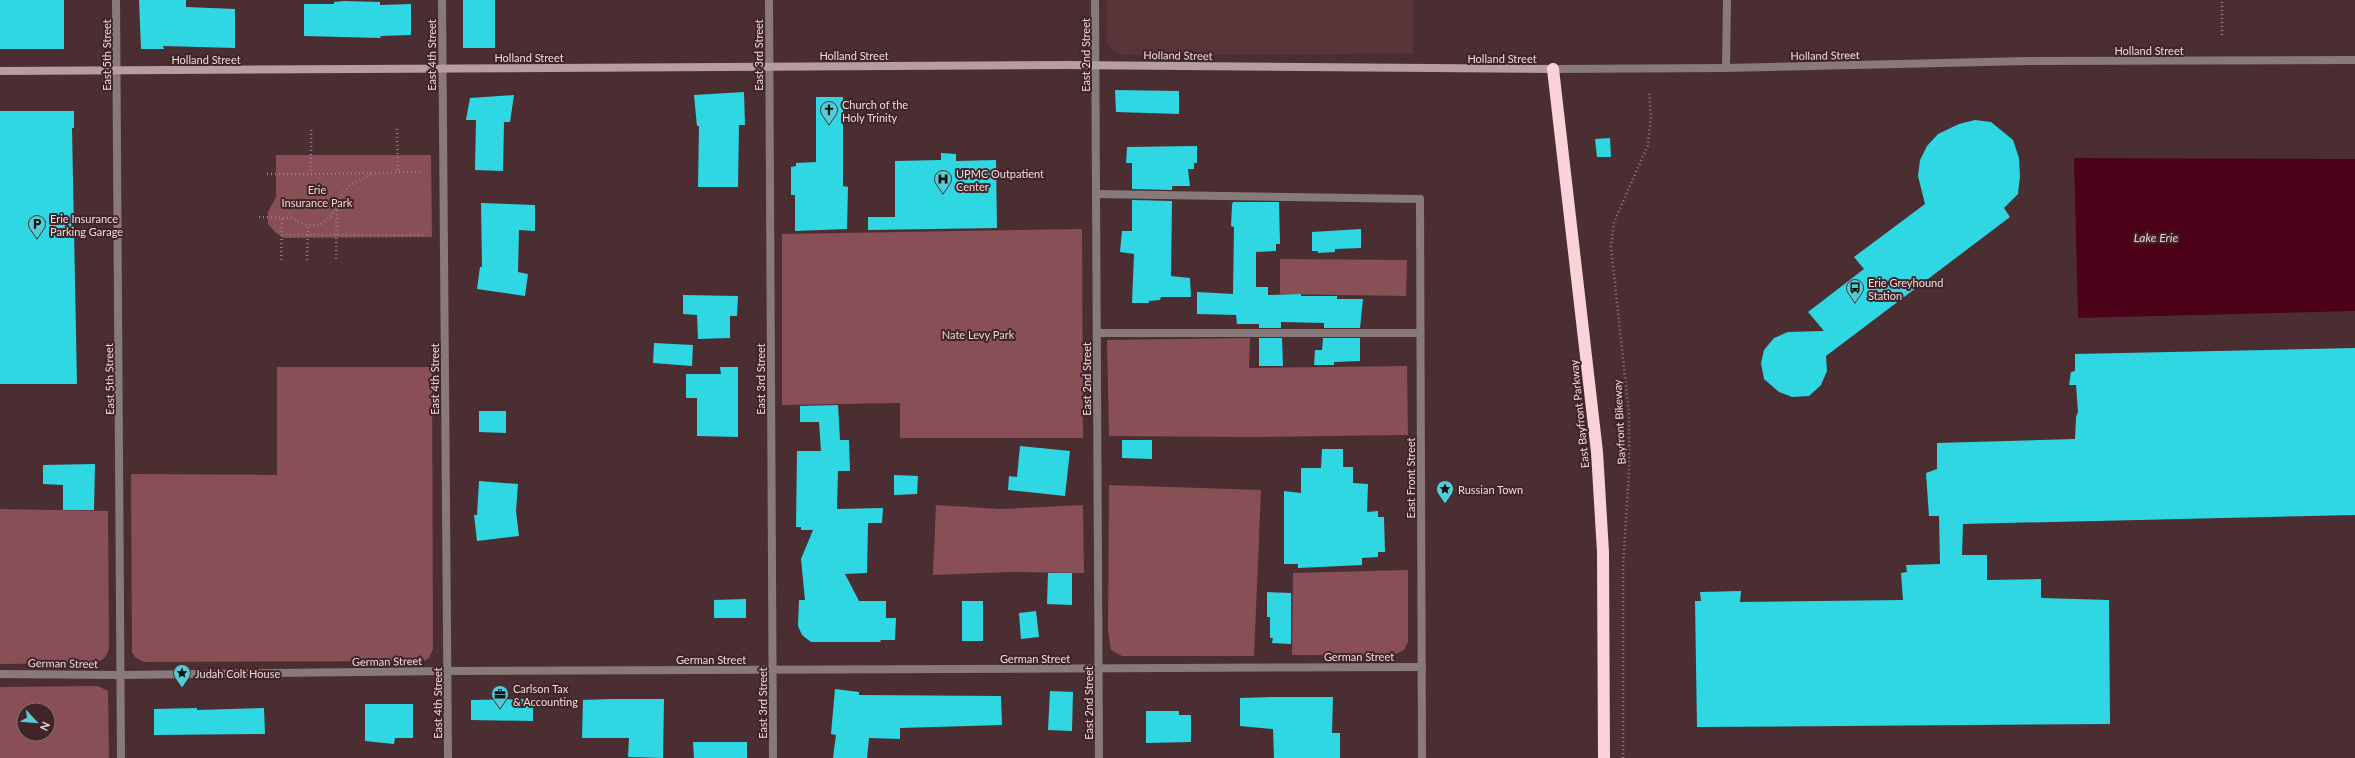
<svg xmlns="http://www.w3.org/2000/svg" width="2355" height="758" font-family="Lato,sans-serif">
	<style>
		.built { fill: #593439 }
		.green { fill: #884f57; fill-rule: evenodd }
		.water { fill: #4c031a }
		.building { fill: #2fd7e3 }
		.lines { fill: none; stroke-linecap: round; stroke-linejoin: round }
		.path { stroke: #957d80; stroke-width: 2.5; stroke-dasharray: 1 3; stroke-linecap: butt }
		.lane { stroke: #88797a; stroke-width: 8 }
		.street { stroke: #88797a; stroke-width: 8 }
		.secondary { stroke: #b69da0; stroke-width: 8 }
		.highway { stroke: #f9d3d7; stroke-width: 12 }
		.labels { text-anchor: middle; dominant-baseline: central; stroke-width: 4; stroke-linejoin: round; paint-order: stroke }
		.street-label { font-size: 11px; fill: #eedbdd; stroke: #402428 }
		.poi-label { font-size: 11px; fill: #eedbdd; stroke: #402428; text-anchor: start }
		.park-label { font-size: 11px; fill: #f0d4d7; stroke: #402428 }
		.water-label { font-size: 12px; font-style: italic; fill: #eed2d5; stroke: #402428 }
	</style>
	<rect width="100%" height="100%" fill="#4b2e32"/>
	<polygon class="built" points="1106,0 1414,0 1413,54 1119,55 1107,44"/>
	<g class="green">
		<polygon points="276,155 431,155 432,237 283,238 274,231 268,224 268,212 276,197"/>
		<polygon points="1082,229 1083,438 900,438 900,403 782,405 782,234"/>
		<polygon points="1280,259 1407,260 1406,296 1280,294"/>
		<polygon points="1250,338 1249,368 1407,366 1408,435 1248,437 1109,436 1107,340"/>
		<polygon points="277,367 432,367 433,649 429,658 424,661 144,662 135,657 132,652 131,474 277,475"/>
		<polygon points="1109,485 1261,490 1254,656 1122,656 1111,650 1108,631"/>
		<polygon points="936,505 1000,509 1083,505 1084,573 1009,572 933,575"/>
		<path d="M0,509L108,511L109,648C107,658 102,661 93,663L0,664Z"/>
		<polygon points="1408,570 1408,642 1404,650 1394,655 1292,655 1293,573"/>
		<path d="M98,686L108,691L109,758H0V687ZM24,710H48V734H24Z"/>
	</g>
	<polygon class="water" points="2074,158 2355,159 2355,311 2078,318"/>
	<g class="building">
		<rect x="0" y="0" width="64" height="49"/>
		<polygon points="139,0 186,0 186,7 235,9 235,48 163,46 164,49 141,49"/>
		<rect x="463" y="0" width="32" height="48"/>
		<polygon points="344,1 380,2 380,5 411,4 411,35 380,36 381,38 304,36 304,4 334,4 334,2"/>
		<polygon points="1115,90 1179,91 1179,114 1116,112"/>
		<polygon points="744,92 745,125 739,125 738,187 698,187 699,126 697,126 694,95"/>
		<polygon points="514,95 510,122 504,122 503,171 475,170 476,120 466,120 470,98"/>
		<polygon points="816,97 843,97 843,186 848,187 847,229 795,231 795,195 791,195 791,167 796,166 796,163 816,162"/>
		<polygon points="0,111 74,111 74,128 72,128 77,384 0,384"/>
		<polygon points="1975,120 1991,122 2013,140 2019,158 2020,176 2018,194 2004,208 2010,217 1826,356 1827,371 1821,385 1809,396 1792,397 1779,392 1764,379 1761,363 1764,350 1774,338 1788,332 1824,331 1808,312 1864,269 1854,257 1925,204 1918,176 1920,160 1927,146 1938,134 1959,124"/>
		<polygon points="1610,138 1611,157 1597,157 1595,139"/>
		<polygon points="1197,146 1197,163 1194,163 1194,169 1188,169 1190,186 1172,186 1172,190 1132,189 1132,163 1126,163 1127,147"/>
		<polygon points="941,153 956,154 956,161 996,160 997,228 868,230 868,217 895,217 895,161 941,160"/>
		<polygon points="1132,200 1172,201 1171,276 1190,278 1191,297 1161,297 1160,300 1149,301 1149,303 1132,303 1134,254 1120,252 1122,231 1132,231"/>
		<polygon points="1233,202 1279,202 1280,244 1276,244 1276,251 1256,252 1256,287 1268,287 1268,295 1301,294 1301,296 1337,296 1337,299 1363,299 1360,328 1324,328 1324,323 1281,322 1281,328 1259,328 1259,324 1237,324 1236,315 1197,314 1197,292 1233,294 1234,227 1231,226 1232,205"/>
		<polygon points="481,203 535,205 535,231 519,230 518,272 528,274 525,296 477,289 480,267 482,267"/>
		<polygon points="1361,229 1361,248 1335,249 1335,252 1318,253 1318,251 1312,251 1312,232"/>
		<polygon points="683,295 738,296 737,316 730,316 730,338 698,339 697,315 683,314"/>
		<polygon points="1259,338 1282,338 1283,366 1259,366"/>
		<polygon points="1323,338 1360,338 1360,361 1334,362 1334,365 1314,365 1315,350 1322,350"/>
		<polygon points="654,343 693,345 692,366 653,363"/>
		<polygon points="2355,348 2355,515 1963,524 1962,555 1987,555 1987,580 2041,579 2041,598 2109,600 2110,724 1697,727 1695,601 1701,601 1700,592 1741,591 1740,602 1903,600 1901,573 1907,572 1906,565 1940,564 1939,516 1929,516 1926,473 1937,469 1937,443 2075,439 2076,417 2078,412 2076,385 2069,385 2071,372 2075,371 2075,354"/>
		<polygon points="720,367 738,367 738,437 697,436 697,398 686,398 686,374 721,374"/>
		<polygon points="838,405 840,440 849,440 850,471 838,471 837,509 883,508 882,523 868,523 867,573 845,574 859,601 886,601 886,618 896,618 895,640 880,640 881,642 811,642 802,635 798,626 799,600 805,600 801,559 813,530 801,530 801,527 796,527 797,451 821,451 819,422 800,422 800,406"/>
		<polygon points="479,411 506,411 506,433 479,432"/>
		<polygon points="1122,440 1152,440 1152,459 1122,458"/>
		<polygon points="1020,446 1070,451 1065,496 1008,490 1009,476 1017,477"/>
		<polygon points="1322,449 1343,449 1343,467 1353,467 1353,483 1368,484 1367,512 1378,511 1378,517 1384,517 1385,552 1378,552 1378,557 1362,558 1362,565 1298,568 1298,564 1284,564 1284,491 1301,493 1301,468 1321,468"/>
		<polygon points="95,464 94,510 63,510 63,485 43,484 43,465"/>
		<polygon points="894,475 918,476 917,494 894,495"/>
		<polygon points="479,481 518,484 516,511 519,536 477,541 474,515 477,515"/>
		<polygon points="1048,573 1072,573 1072,605 1047,604"/>
		<polygon points="1267,592 1291,593 1291,644 1272,643 1273,638 1270,638 1270,617 1267,617"/>
		<polygon points="746,599 746,618 714,618 714,600"/>
		<rect x="962" y="601" width="21" height="40"/>
		<polygon points="1036,611 1039,637 1021,639 1019,613"/>
		<polygon points="835,689 859,692 859,695 1001,696 1002,725 900,728 900,739 869,738 867,758 833,758 836,735 831,734"/>
		<polygon points="1050,691 1073,692 1072,731 1048,730"/>
		<polygon points="1273,697 1333,697 1332,733 1340,733 1340,758 1274,758 1273,729 1240,726 1240,698"/>
		<polygon points="533,699 533,721 471,720 471,700"/>
		<polygon points="611,699 664,699 663,758 628,757 629,738 582,738 583,700"/>
		<polygon points="365,704 413,704 413,738 395,738 394,744 365,741"/>
		<polygon points="197,708 197,710 264,708 265,734 154,735 154,709"/>
		<polygon points="1146,711 1179,711 1179,715 1191,715 1191,742 1146,743"/>
		<polygon points="693,742 747,742 747,758 694,758"/>
	</g>
	<g class="lines">
		<g class="path">
			<polyline points="2222,35 2222,0"/>
			<polyline points="397,129 398,172"/>
			<polyline points="311,130 311,174 423,172"/>
			<polyline points="267,174 311,174"/>
			<polyline points="259,217 291,218 307,226 321,224 332,215 341,196 349,186 371,174"/>
			<polyline points="282,235 424,235"/>
			<polyline points="336,259 337,205"/>
			<polyline points="281,260 282,217"/>
			<polyline points="307,260 308,226"/>
			<polyline points="1623,758 1623,565 1629,472 1629,414 1611,247 1614,222 1648,145 1651,116 1649,93"/>
		</g>
		<g class="lane">
			<polyline points="1096,194 1420,199"/>
			<polyline points="1097,333 1420,333"/>
		</g>
		<g class="street">
			<polyline points="116,0 121,758"/>
			<polyline points="442,0 448,758"/>
			<polyline points="769,0 773,758"/>
			<polyline points="1095,0 1099,758"/>
			<polyline points="1726,68 1727,0"/>
			<polyline points="1553,69 1726,68 2028,61 2355,60"/>
			<polyline points="1420,199 1422,758"/>
			<polyline points="0,674 121,675 447,671 1422,667"/>
		</g>
		<polyline class="secondary" points="0,71 1067,65 1553,69"/>
		<polyline class="highway" points="1553,69 1597,452 1603,552 1604,758"/>
	</g>
	<defs>
		<symbol id="church-pin" viewBox="-11 -11 22 30"><path d="M0 17L-7.5 6A9.5 9.5 0 1 1 7.5 6Z" fill="#52ccd5" stroke="#402428"/><path d="M-1.2-6h2.4v3.5h3.3v2.4h-3.3V6h-2.4V-.1h-3.3v-2.4h3.3Z" fill="#111"/></symbol>
		<symbol id="hospital-pin" viewBox="-11 -11 22 30"><path d="M0 17L-7.5 6A9.5 9.5 0 1 1 7.5 6Z" fill="#52ccd5" stroke="#402428"/><path d="M-5-5h3v3.5h4V-5h3V5h-3V1.5h-4V5h-3Z" fill="#111"/></symbol>
		<symbol id="parking-pin" viewBox="-11 -11 22 30"><path d="M0 17L-7.5 6A9.5 9.5 0 1 1 7.5 6Z" fill="#52ccd5" stroke="#402428"/><path d="M-3.5-5.5H1a3.5 3.5 0 0 1 0 7H-1V5.5H-3.5ZM-1-3.4V-.6H.8a1.4 1.4 0 0 0 0-2.8Z" fill="#111"/></symbol>
		<symbol id="bus-pin" viewBox="-11 -11 22 30"><path d="M0 17L-7.5 6A9.5 9.5 0 1 1 7.5 6Z" fill="#52ccd5" stroke="#402428"/><path d="M-5-6H5V4H4V6H2V4H-2V6H-4V4H-5ZM-3.5-4V0h7V-4ZM-3.5 1.2v1.5H-2V1.2ZM2 1.2v1.5H3.5V1.2Z" fill="#111"/></symbol>
		<symbol id="sight-pin" viewBox="-11 -11 22 30"><path d="M0 17L-7.5 6A9.5 9.5 0 1 1 7.5 6Z" fill="#52ccd5" stroke="#402428"/><path d="M0-6L1.8-2.2L6-1.7L2.9 1.2L3.7 5.4L0 3.3L-3.7 5.4L-2.9 1.2L-6-1.7L-1.8-2.2Z" fill="#111"/></symbol>
		<symbol id="office-pin" viewBox="-11 -11 22 30"><path d="M0 17L-7.5 6A9.5 9.5 0 1 1 7.5 6Z" fill="#52ccd5" stroke="#402428"/><path d="M-6-3h4V-5.5h4V-3h4V5H-6ZM-1-4.5V-3h2v-1.5ZM-6 0V1H6V0Z" fill="#111"/></symbol>
	</defs>
	<g fill-rule="evenodd">
		<use href="#church-pin" x="819" y="100" width="20" height="27"/>
		<use href="#hospital-pin" x="933" y="169" width="20" height="27"/>
		<use href="#parking-pin" x="27" y="214" width="20" height="27"/>
		<use href="#bus-pin" x="1845" y="278" width="20" height="27"/>
		<use href="#sight-pin" x="1435" y="479" width="20" height="27"/>
		<use href="#sight-pin" x="172" y="663" width="20" height="27"/>
		<use href="#office-pin" x="490" y="684" width="20" height="27"/>
	</g>
	<g class="labels">
		<g class="street-label">
			<text x="2149" y="50">Holland Street</text>
			<text transform="translate(106 55) rotate(-90)">East 5th Street</text>
			<text transform="translate(431 55) rotate(-90)">East 4th Street</text>
			<text transform="translate(758 55) rotate(-90)">East 3rd Street</text>
			<text x="854" y="55">Holland Street</text>
			<text transform="translate(1085 55) rotate(-90)">East 2nd Street</text>
			<text transform="translate(1178 55) rotate(1)">Holland Street</text>
			<text transform="translate(1825 55) rotate(-1)">Holland Street</text>
			<text x="529" y="57">Holland Street</text>
			<text x="1502" y="58">Holland Street</text>
			<text x="206" y="59">Holland Street</text>
			<text transform="translate(109 379) rotate(-91)">East 5th Street</text>
			<text transform="translate(434 379) rotate(-90)">East 4th Street</text>
			<text transform="translate(760 379) rotate(-90)">East 3rd Street</text>
			<text transform="translate(1086 379) rotate(-90)">East 2nd Street</text>
			<text transform="translate(1579 414) rotate(-96)">East Bayfront Parkway</text>
			<text transform="translate(1619 422) rotate(-93)">Bayfront Bikeway</text>
			<text transform="translate(1410 478) rotate(-90)">East Front Street</text>
			<text x="1359" y="656">German Street</text>
			<text x="1035" y="658">German Street</text>
			<text x="711" y="659">German Street</text>
			<text transform="translate(387 661) rotate(-1)">German Street</text>
			<text transform="translate(63 663) rotate(1)">German Street</text>
			<text transform="translate(437 703) rotate(-90)">East 4th Street</text>
			<text transform="translate(762 703) rotate(-90)">East 3rd Street</text>
			<text transform="translate(1088 703) rotate(-90)">East 2nd Street</text>
		</g>
		<g class="poi-label">
			<text x="842" y="104">Church of the<tspan x="842" dy="13">Holy Trinity</tspan></text>
			<text x="956" y="173">UPMC Outpatient<tspan x="956" dy="13">Center</tspan></text>
			<text x="50" y="218">Erie Insurance<tspan x="50" dy="13">Parking Garage</tspan></text>
			<text x="1868" y="282">Erie Greyhound<tspan x="1868" dy="13">Station</tspan></text>
			<text x="1458" y="489">Russian Town</text>
			<text x="195" y="673">Judah Colt House</text>
			<text x="513" y="688">Carlson Tax<tspan x="513" dy="13">&amp; Accounting</tspan></text>
		</g>
		<g class="park-label">
			<text x="317" y="189">Erie<tspan x="317" dy="13">Insurance Park</tspan></text>
			<text x="978" y="334">Nate Levy Park</text>
		</g>
		<g class="water-label">
			<text x="2156" y="237">Lake Erie</text>
		</g>
	</g>
	<g transform="translate(36 722) rotate(116)"><circle r="19" fill="#402428" stroke="#866d70"/>
	<path d="M0-3L7 15L0 10L-7 15Z" fill="#52ccd5"/>
	<text y="-6" font-size="11" font-weight="bold" text-anchor="middle" fill="#eedbdd">N</text>
	</g>
</svg>
